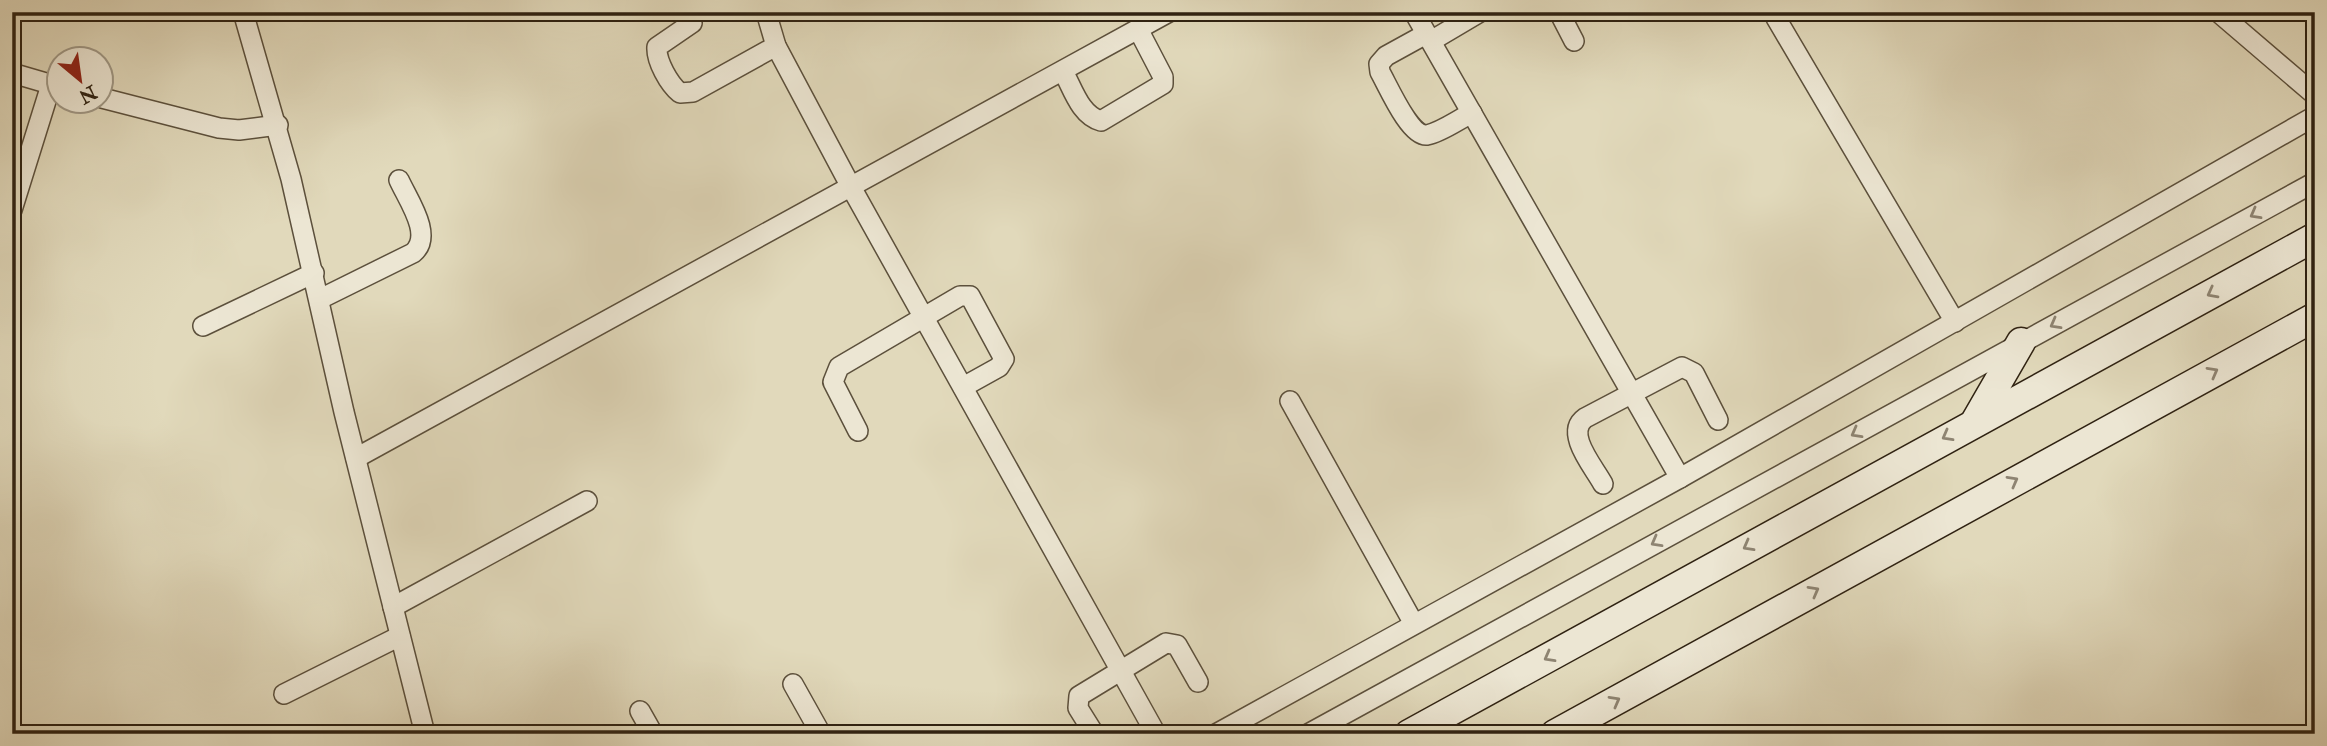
<svg xmlns="http://www.w3.org/2000/svg" width="2327" height="746" font-family="'IM FELL Double Pica',serif">
	<style>
		.lines { fill: none; stroke-linecap: round; stroke-linejoin: round }
		.street-casing { stroke: #5c503c; stroke-width: 22 }
		.secondary-casing { stroke: #2f2212; stroke-width: 31 }
		.street { stroke: #ece6d3; stroke-width: 19 }
		.secondary { stroke: #ece6d3; stroke-width: 28 }
		.oneway { stroke: #8e8472 }
	</style>
	<rect width="100%" height="100%" fill="#e1d9bb"/>
	<filter id="stains"><feTurbulence type="fractalNoise" baseFrequency=".00286" numOctaves="4"/><feColorMatrix values="0 0 0 0 .2 0 0 0 0 .09 0 0 0 0 .02 0 0 0 .5 -.17"/></filter>
	<radialGradient id="worn" r=".72"><stop offset=".6" stop-color="#630" stop-opacity="0"/><stop offset="1" stop-color="#630" stop-opacity=".3"/></radialGradient>
	<g class="lines">
		<defs>
			<g id="street">
				<polyline points="243,12 291,179 344,412 425,734"/>
				<polyline points="766,12 776,46 851,187 1156,734"/>
				<polyline points="1414,12 1680,478"/>
				<polyline points="1559,12 1574,41"/>
				<polyline points="2218,12 2315,95"/>
				<polyline points="1776,18 1955,322"/>
				<path d="M692,23L657,47C656,61 669,84 680,93L693,92L776,46"/>
				<path d="M1426,34L1386,56L1379,64L1380,72C1388,86 1410,137 1427,135C1442,132 1459,119 1472,113"/>
				<polyline points="1431,41 1480,12"/>
				<path d="M1063,71C1073,89 1080,115 1101,121L1163,84V77L1138,29"/>
				<polyline points="12,73 60,87"/>
				<polyline points="102,98 219,128 239,130 278,125"/>
				<polyline points="12,210 51,85"/>
				<path d="M320,299L413,253C434,236 408,200 399,180"/>
				<polyline points="203,326 314,273"/>
				<polyline points="1290,401 1414,624"/>
				<polyline points="858,431 833,382 839,367 960,296 970,296 1004,359 999,367 963,387"/>
				<polyline points="356,458 1169,12"/>
				<path d="M1603,484C1594,467 1564,433 1585,418L1682,367L1694,373L1718,420"/>
				<polyline points="393,607 587,501"/>
				<polyline points="793,684 821,734"/>
				<polyline points="284,694 400,636"/>
				<polyline points="640,711 653,734"/>
				<polyline points="1093,732 1078,708 1079,696 1166,643 1177,645 1198,682"/>
				<polyline points="1216,734 1680,478 2315,116"/>
				<polyline points="1308,734 2315,182"/>
			</g>
			<g id="secondary">
				<polyline points="1976,420 2021,342"/>
				<polyline points="1409,734 2315,237"/>
				<polyline points="1555,734 2315,317"/>
			</g>
		</defs>
		<use href="#street" class="street-casing"/>
		<use href="#secondary" class="secondary-casing"/>
		<use href="#street" class="street"/>
		<use href="#secondary" class="secondary"/>
	</g>
	<defs><path id="oneway-chevron" d="M-2-3.5L2.5 0L-2 3.5" fill="none" stroke-width="1.6" stroke-linecap="round" stroke-linejoin="round" transform="scale(1.75)"/></defs>
	<g class="oneway">
		<use href="#oneway-chevron" transform="translate(2255 214) rotate(151)"/>
		<use href="#oneway-chevron" transform="translate(2212 293) rotate(152)"/>
		<use href="#oneway-chevron" transform="translate(2055 324) rotate(151)"/>
		<use href="#oneway-chevron" transform="translate(2213 372) rotate(-29)"/>
		<use href="#oneway-chevron" transform="translate(1856 433) rotate(151)"/>
		<use href="#oneway-chevron" transform="translate(1947 436) rotate(151)"/>
		<use href="#oneway-chevron" transform="translate(2013 481) rotate(-29)"/>
		<use href="#oneway-chevron" transform="translate(1656 542) rotate(151)"/>
		<use href="#oneway-chevron" transform="translate(1748 546) rotate(151)"/>
		<use href="#oneway-chevron" transform="translate(1814 591) rotate(-29)"/>
		<use href="#oneway-chevron" transform="translate(1549 657) rotate(151)"/>
		<use href="#oneway-chevron" transform="translate(1615 701) rotate(-29)"/>
	</g>
	<rect width="2327" height="746" fill="none" stroke="#e1d9bb" stroke-width="42"/>
	<rect x="14" y="14" width="2299" height="718" fill="none" stroke="#2f2212" stroke-width="3.5"/>
	<rect x="21" y="21" width="2285" height="704" fill="none" stroke="#2f2212" stroke-width="2"/>
	<g transform="translate(80 80) rotate(151)"><circle r="33" fill="#ece6d3" stroke="#a09886" stroke-width="2"/>
	<path d="M0-5L12 26L0 18L-12 26Z" fill="#8f2418"/>
	<text y="-10" font-size="19" font-weight="bold" text-anchor="middle" fill="#2f2212">N</text>
	</g>
	<rect width="100%" height="100%" filter="url(#stains)"/>
	<rect width="100%" height="100%" fill="url(#worn)"/>
</svg>
